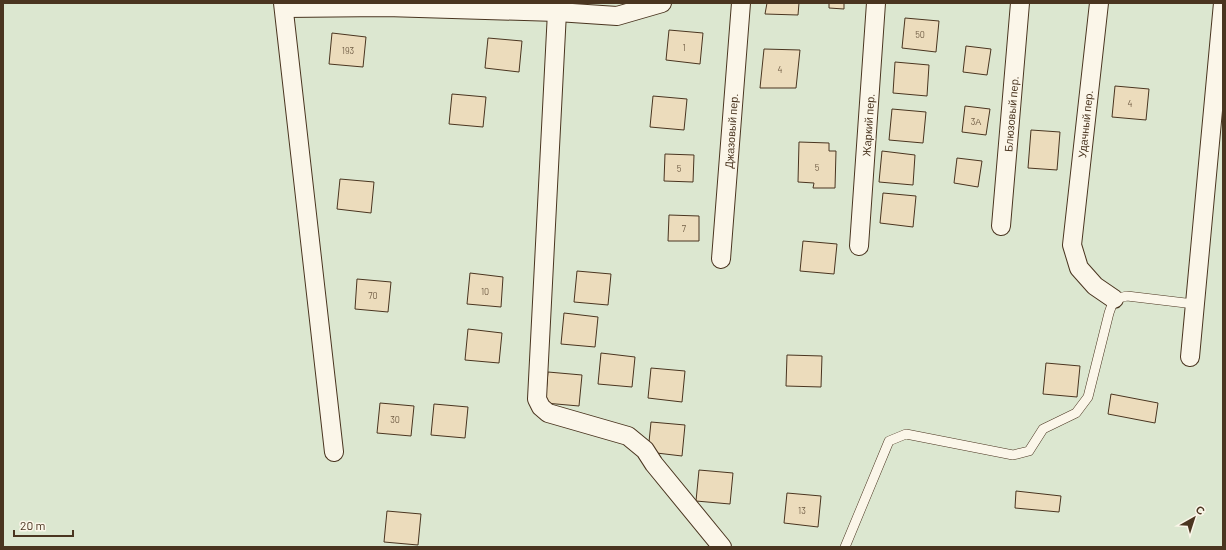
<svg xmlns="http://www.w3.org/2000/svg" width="1226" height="550" font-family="Barlow,sans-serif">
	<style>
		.green { fill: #dce7d0; stroke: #887966 }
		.building { fill: #ecdcbc; stroke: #4a3520 }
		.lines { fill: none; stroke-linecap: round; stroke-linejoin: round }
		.service-casing { stroke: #4a3520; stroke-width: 10 }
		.minor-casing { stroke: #4a3520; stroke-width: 20 }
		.service { stroke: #fbf6e9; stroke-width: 9 }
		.minor { stroke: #fbf6e9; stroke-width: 18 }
		.labels { text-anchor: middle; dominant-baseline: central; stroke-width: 3; stroke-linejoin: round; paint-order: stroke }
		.number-label { font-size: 9px; fill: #725f47 }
		.street-label { font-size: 11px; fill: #4a3520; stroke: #fbf6e9 }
	</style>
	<rect width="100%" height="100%" fill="#fbf6e9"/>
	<rect class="green" x="3" y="3" width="1220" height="544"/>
	<g class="building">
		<polygon points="767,3 799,3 798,15 765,14"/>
		<polygon points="829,3 844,3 844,9 829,8"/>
		<polygon points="905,18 939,21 936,52 902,48"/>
		<polygon points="669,30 703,33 700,64 666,60"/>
		<polygon points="332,33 366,37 363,67 329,64"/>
		<polygon points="488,38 522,41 519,72 485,68"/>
		<polygon points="966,46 991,49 987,75 963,72"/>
		<polygon points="764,49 800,50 796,88 760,88"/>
		<polygon points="895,62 929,65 927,96 893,93"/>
		<polygon points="1115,86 1149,89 1146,120 1112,117"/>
		<polygon points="452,94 486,97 483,127 449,124"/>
		<polygon points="653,96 687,99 684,130 650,127"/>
		<polygon points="965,106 990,109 986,135 962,132"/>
		<polygon points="892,109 926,112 923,143 889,140"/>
		<polygon points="1031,130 1060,132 1057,170 1028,168"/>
		<polygon points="799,142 829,143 829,151 836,151 835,188 813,188 814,183 798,182"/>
		<polygon points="882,151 915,155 913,185 879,182"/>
		<polygon points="665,154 694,155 693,182 664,181"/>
		<polygon points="957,158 982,161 978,187 954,183"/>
		<polygon points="340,179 374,182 371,213 337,209"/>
		<polygon points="883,193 916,196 913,227 880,223"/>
		<polygon points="669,215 699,216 699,241 668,241"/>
		<polygon points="803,241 837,244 834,274 800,271"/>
		<polygon points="577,271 611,274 608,305 574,302"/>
		<polygon points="470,273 503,277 501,307 467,304"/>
		<polygon points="357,279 391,282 388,312 355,309"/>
		<polygon points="564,313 598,317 595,347 561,344"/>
		<polygon points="468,329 502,333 499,363 465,360"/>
		<polygon points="601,353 635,357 632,387 598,384"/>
		<polygon points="787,355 822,356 821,387 786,386"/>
		<polygon points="1046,363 1080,366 1077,397 1043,394"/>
		<polygon points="651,368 685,371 682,402 648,398"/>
		<polygon points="548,372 582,375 579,406 545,403"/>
		<polygon points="1111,394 1158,403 1155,423 1108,414"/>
		<polygon points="380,403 414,406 411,436 377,433"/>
		<polygon points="434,404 468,407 465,438 431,435"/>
		<polygon points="651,422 685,425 682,456 648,452"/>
		<polygon points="699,470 733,473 730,504 696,501"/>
		<polygon points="1016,491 1061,496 1059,512 1015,508"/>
		<polygon points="787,493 821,496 818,527 784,523"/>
		<polygon points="387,511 421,514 418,545 384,542"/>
	</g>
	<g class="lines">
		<defs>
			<polyline id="service" points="845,547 889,441 906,434 1013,455 1029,451 1043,429 1076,413 1088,397 1109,313 1114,299 1127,296 1194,304"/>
			<g id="minor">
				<polyline points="283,3 334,452"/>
				<polyline points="1099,3 1072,245 1079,268 1095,286 1114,299"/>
				<polyline points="284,8 386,7 557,12 617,16 662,3"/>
				<polyline points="557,12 537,399 541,407 548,413 628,436 645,450 654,464 722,547"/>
				<polyline points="1001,226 1020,3"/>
				<polyline points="859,246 876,3"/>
				<polyline points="721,259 741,3"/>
				<polyline points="1190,357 1223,3"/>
			</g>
		</defs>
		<use href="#service" class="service-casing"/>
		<use href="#minor" class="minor-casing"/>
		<use href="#service" class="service"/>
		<use href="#minor" class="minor"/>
	</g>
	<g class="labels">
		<g class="number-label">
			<text x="920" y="34">50</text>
			<text x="684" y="47">1</text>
			<text x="348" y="50">193</text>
			<text x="780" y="69">4</text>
			<text x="1130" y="103">4</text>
			<text x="976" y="121">3А</text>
			<text x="817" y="167">5</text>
			<text x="679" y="168">5</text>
			<text x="684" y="228">7</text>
			<text x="485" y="291">10</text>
			<text x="373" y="295">70</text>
			<text x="395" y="419">30</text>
			<text x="802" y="510">13</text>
		</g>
		<g class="street-label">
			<text transform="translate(1011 114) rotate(-85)">Блюзовый пер.</text>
			<text transform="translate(1085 124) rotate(-84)">Удачный пер.</text>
			<text transform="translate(868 125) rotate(-86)">Жаркий пер.</text>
			<text transform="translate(731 131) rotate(-86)">Джазовый пер.</text>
		</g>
	</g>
	<rect width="1226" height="550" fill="none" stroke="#4a3520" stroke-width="8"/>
	<g transform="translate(1194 518) rotate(39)" stroke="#fbf6e9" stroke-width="3" paint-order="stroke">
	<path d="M0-3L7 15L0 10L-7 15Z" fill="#4a3520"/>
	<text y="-6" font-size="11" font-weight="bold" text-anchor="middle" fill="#4a3520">С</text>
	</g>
	<path d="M14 530v6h59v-6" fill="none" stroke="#4a3520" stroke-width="2"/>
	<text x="20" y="530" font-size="12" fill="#4a3520" stroke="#fbf6e9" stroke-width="3" paint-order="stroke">20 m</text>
</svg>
